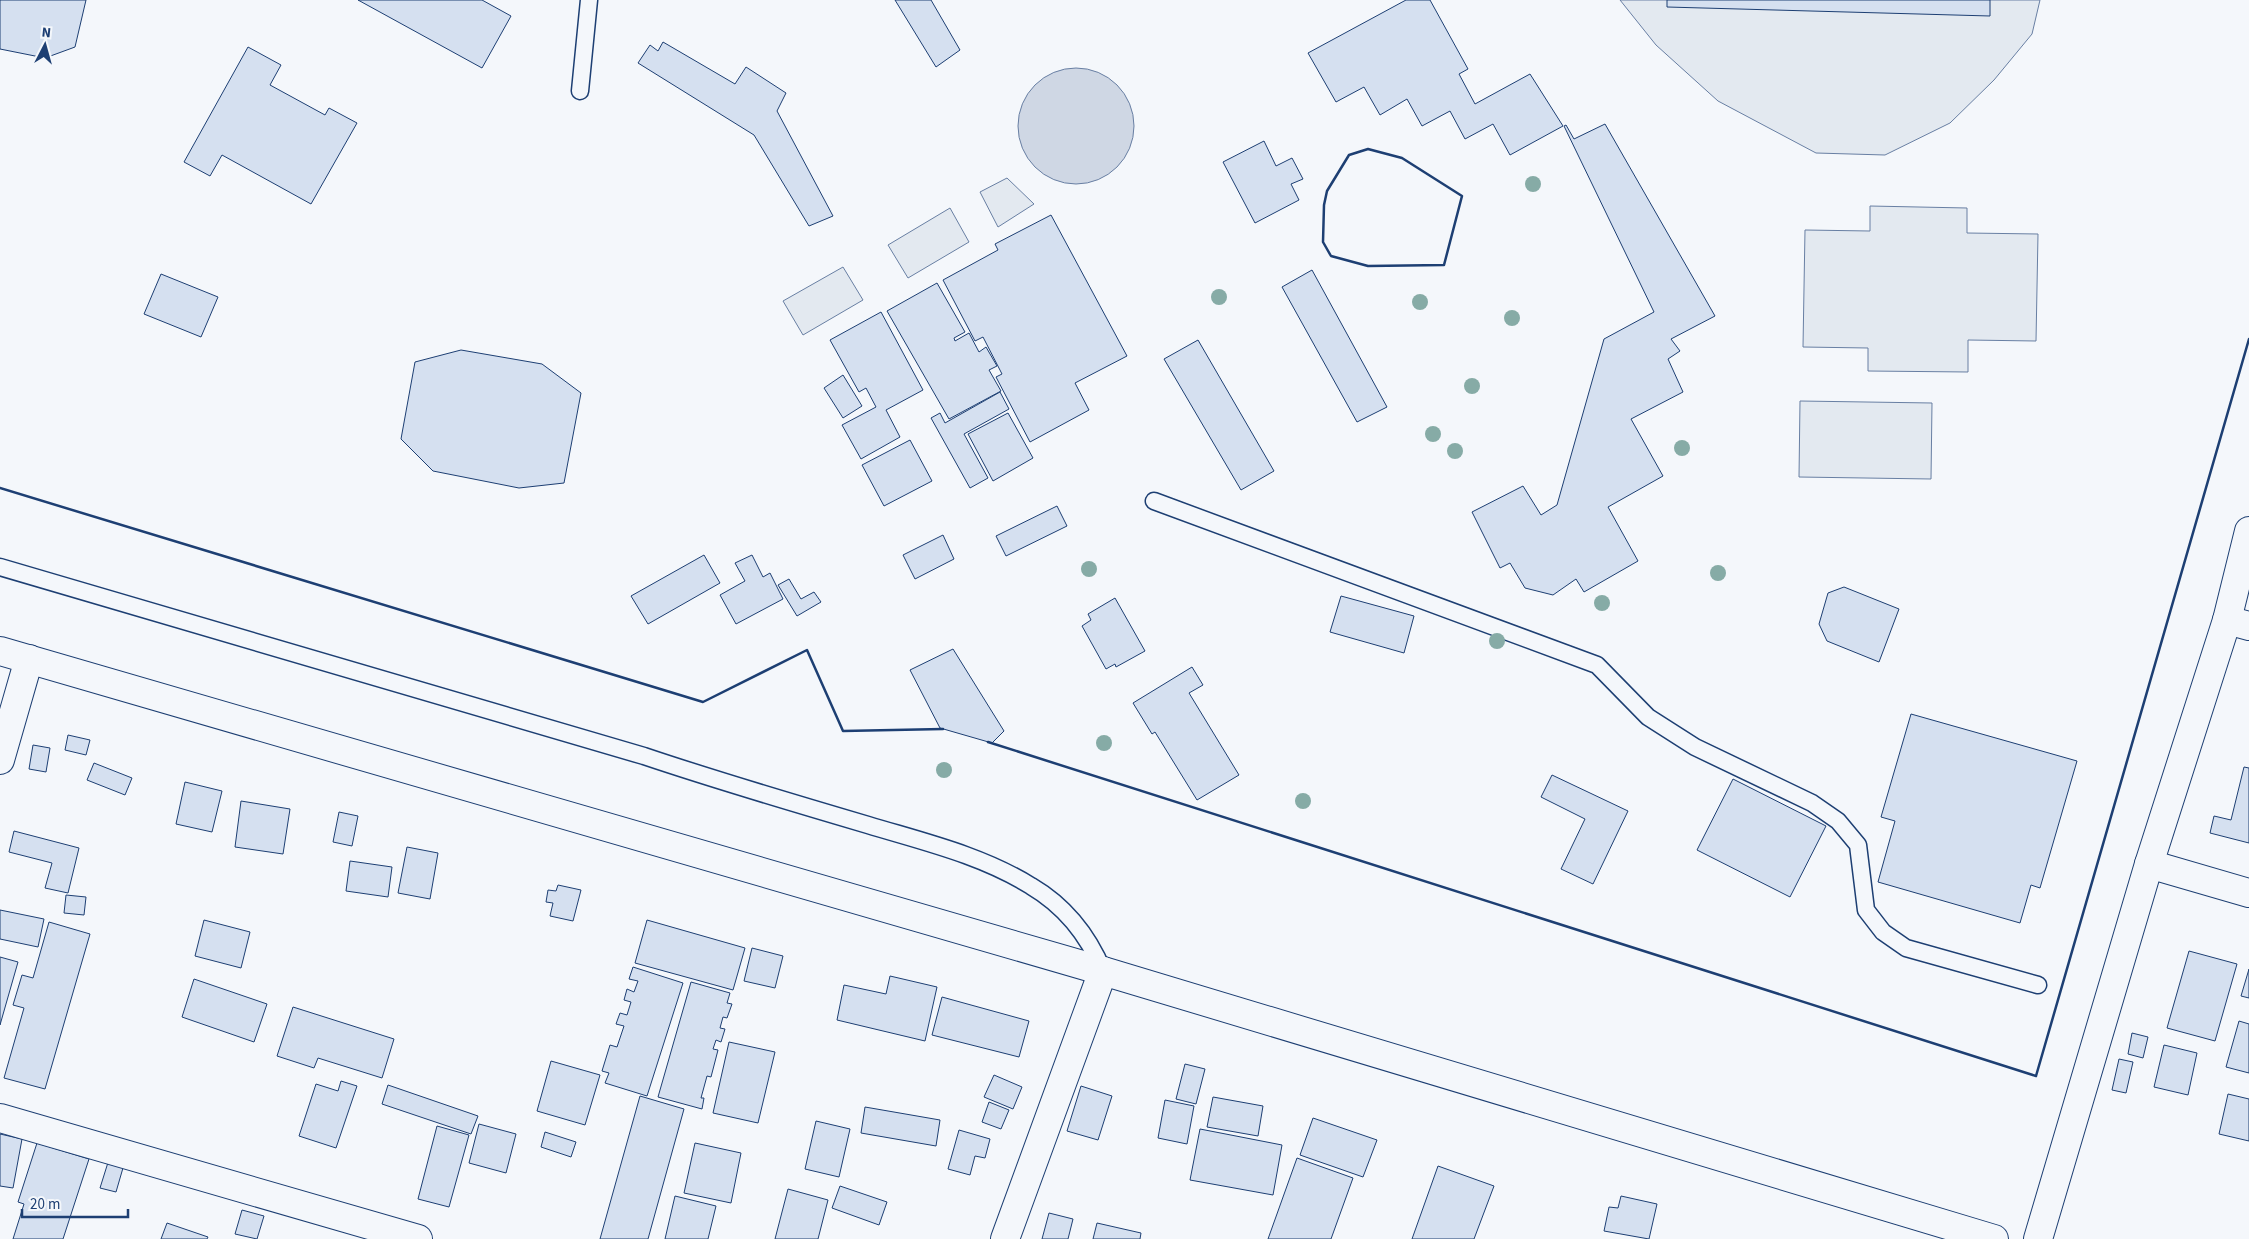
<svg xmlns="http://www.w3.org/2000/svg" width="2249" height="1239" font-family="'Source Sans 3',sans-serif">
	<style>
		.green { fill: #e3e9f0; stroke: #687fa3 }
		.water { fill: #cfd7e4; stroke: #687fa3 }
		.building { fill: #d5e0f0; stroke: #1d3f73 }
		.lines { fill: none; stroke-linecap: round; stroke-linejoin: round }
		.lane-casing { stroke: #1d3f73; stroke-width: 19 }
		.street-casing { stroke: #1d3f73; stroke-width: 30 }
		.secondary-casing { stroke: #1d3f73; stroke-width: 30 }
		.lane { stroke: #f4f7fb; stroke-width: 16 }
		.street { stroke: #f4f7fb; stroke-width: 28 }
		.secondary { stroke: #f4f7fb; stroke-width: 28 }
		.wall { stroke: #1d3f73; stroke-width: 2.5 }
		.tree { fill: #86aba6 }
	</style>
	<rect width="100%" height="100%" fill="#f4f7fb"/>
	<g class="green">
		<polygon points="1620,0 2040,0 2032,34 1994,80 1950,123 1885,155 1816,153 1718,101 1656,45"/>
		<polygon points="1007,178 1034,204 998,227 980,192"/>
		<polygon points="1870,206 1967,208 1967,233 2038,234 2036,341 1968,340 1968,372 1868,371 1868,348 1803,347 1805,230 1870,231"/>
		<polygon points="950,208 969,242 908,278 888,245"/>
		<polygon points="843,267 863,300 803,335 783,301"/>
		<polygon points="1800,401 1932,403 1931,479 1799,477"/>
	</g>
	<circle class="water" cx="1076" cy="126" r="58"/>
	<g class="building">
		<polygon points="0,0 86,0 75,47 45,58 0,49"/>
		<polygon points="358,0 482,0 511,16 482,68"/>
		<polygon points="895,0 931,0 960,50 936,67"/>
		<polygon points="1406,0 1430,0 1468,69 1459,74 1475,104 1530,74 1563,126 1510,155 1493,124 1465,139 1450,111 1422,126 1407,99 1380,115 1364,87 1336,102 1308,53"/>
		<polygon points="1667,0 1990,0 1990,16 1667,7"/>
		<polygon points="663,42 735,84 746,67 786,93 777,111 833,216 809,226 754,135 638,63 650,45 658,51"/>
		<polygon points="248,47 281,65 270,85 325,115 329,108 357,123 311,204 222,155 210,176 184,162"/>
		<polygon points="1605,124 1715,316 1671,339 1680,351 1668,359 1683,392 1631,419 1663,476 1608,507 1638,561 1584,592 1576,579 1553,595 1525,588 1510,563 1500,568 1472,512 1523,486 1541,515 1557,505 1604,339 1654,312 1564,126 1566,125 1574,139"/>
		<polygon points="1264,141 1276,166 1292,158 1303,179 1291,184 1299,200 1255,223 1223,162"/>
		<polygon points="1051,215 1127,356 1075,383 1089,410 1030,442 996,377 1002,374 983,337 975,341 943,280 998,250 995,244"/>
		<polygon points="1312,270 1387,407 1357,422 1282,287"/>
		<polygon points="161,274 218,297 201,337 144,314"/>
		<polygon points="937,283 965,332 954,338 955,341 969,333 979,352 986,347 997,366 989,370 1001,391 949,419 887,311"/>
		<polygon points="881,312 923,390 886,410 900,437 861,459 842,425 876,407 866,388 859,392 830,340"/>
		<polygon points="1198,340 1274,471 1241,490 1164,359"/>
		<polygon points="461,350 542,364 581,393 564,483 519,488 433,471 401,439 415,362"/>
		<polygon points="843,375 862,406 843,418 824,388"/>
		<polygon points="1000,392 1009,409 964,434 988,478 970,488 931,418 940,413 945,423"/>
		<polygon points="1008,413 1033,458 993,481 968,434"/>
		<polygon points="910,440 932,481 884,506 862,465"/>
		<polygon points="1057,506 1067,526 1006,556 996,536"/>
		<polygon points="943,535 954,559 915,579 903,555"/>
		<polygon points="704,555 720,583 648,624 631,596"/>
		<polygon points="752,555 763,577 770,573 783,599 736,624 720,595 745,581 735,563"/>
		<polygon points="789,579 801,599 814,592 821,602 797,616 778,585"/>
		<polygon points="1844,587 1899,609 1879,662 1827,641 1819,624 1828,593"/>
		<polygon points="1341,596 1414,616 1404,653 1330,632"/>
		<polygon points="1115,598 1145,651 1116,667 1115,664 1106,669 1082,626 1091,620 1088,614"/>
		<polygon points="953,649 1004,731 992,743 940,728 910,670"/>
		<polygon points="1192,667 1203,685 1189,693 1239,775 1197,800 1155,732 1152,734 1133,703"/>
		<polygon points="1911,714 2077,761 2040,888 2031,885 2020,923 1878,882 1895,821 1881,817"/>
		<polygon points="68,735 90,740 86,755 65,750"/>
		<polygon points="33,745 50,748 46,772 29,769"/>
		<polygon points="94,763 132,778 125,795 87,780"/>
		<polygon points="2244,767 2249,768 2249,843 2210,833 2214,816 2231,820"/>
		<polygon points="1552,775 1628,811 1593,884 1561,869 1585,819 1541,797"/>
		<polygon points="1733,779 1826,826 1790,897 1697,850"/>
		<polygon points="185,782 222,791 212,832 176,824"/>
		<polygon points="241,801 290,809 283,854 235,847"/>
		<polygon points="339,812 358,816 352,846 333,842"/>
		<polygon points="14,831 79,848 68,893 45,888 52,863 9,852"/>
		<polygon points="407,847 438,853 430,899 398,893"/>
		<polygon points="350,861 392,867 388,897 346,891"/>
		<polygon points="558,885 581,890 573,921 550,916 553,903 546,902 548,890 556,891"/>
		<polygon points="66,895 86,897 84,915 64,913"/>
		<polygon points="0,910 44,919 38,947 0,939"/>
		<polygon points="204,920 250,932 241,968 195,956"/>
		<polygon points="647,920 745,948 733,990 635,963"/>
		<polygon points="49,922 90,934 45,1089 4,1078 24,1008 13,1005 22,975 33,978"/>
		<polygon points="752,948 783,956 775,988 744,981"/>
		<polygon points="2189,951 2237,964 2215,1041 2167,1028"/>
		<polygon points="0,957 18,962 0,1025"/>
		<polygon points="633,967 683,983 647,1096 605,1083 609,1073 602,1071 610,1045 617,1047 624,1026 616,1024 620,1013 627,1015 631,1002 624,1000 627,989 634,992 638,981 629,979"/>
		<polygon points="2249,969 2249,998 2241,996"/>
		<polygon points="890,976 937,987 925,1041 837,1020 844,985 886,994"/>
		<polygon points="194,979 267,1004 254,1042 182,1017"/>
		<polygon points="691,982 730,993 727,1003 732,1004 727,1018 723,1017 720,1028 725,1029 721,1042 716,1040 713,1049 718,1050 711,1077 707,1076 701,1098 704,1098 702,1109 658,1097"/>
		<polygon points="942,997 1029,1021 1019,1057 932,1035"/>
		<polygon points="293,1007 394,1039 382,1078 318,1058 314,1068 277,1056"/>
		<polygon points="2239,1021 2249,1024 2249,1073 2226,1067"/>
		<polygon points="2132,1033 2148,1037 2143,1058 2128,1054"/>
		<polygon points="729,1042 775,1052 758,1123 713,1113"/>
		<polygon points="2164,1045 2197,1053 2188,1095 2154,1087"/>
		<polygon points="2119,1059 2133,1062 2126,1093 2112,1090"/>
		<polygon points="551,1061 600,1075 585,1125 537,1111"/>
		<polygon points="1185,1064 1205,1069 1196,1104 1176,1099"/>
		<polygon points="994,1075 1022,1087 1013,1109 984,1097"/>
		<polygon points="341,1081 357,1086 336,1148 299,1136 316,1084 338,1091"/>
		<polygon points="388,1085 478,1116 471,1134 382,1104"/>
		<polygon points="1081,1086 1112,1096 1098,1140 1067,1131"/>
		<polygon points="2228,1094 2249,1099 2249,1141 2219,1134"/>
		<polygon points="640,1096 684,1109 648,1239 600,1239"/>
		<polygon points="1213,1097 1263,1106 1258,1136 1207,1127"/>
		<polygon points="1165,1100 1194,1106 1187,1144 1158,1138"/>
		<polygon points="989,1102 1009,1110 1001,1129 982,1122"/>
		<polygon points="865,1107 940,1120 936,1146 861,1133"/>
		<polygon points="1313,1118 1377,1140 1363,1177 1300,1155"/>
		<polygon points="816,1121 850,1129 839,1177 805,1169"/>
		<polygon points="479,1124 516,1134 506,1173 469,1163"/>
		<polygon points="437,1126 469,1135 449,1207 418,1199"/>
		<polygon points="1200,1129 1282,1145 1273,1195 1190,1180"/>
		<polygon points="959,1130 990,1139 985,1158 975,1156 970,1175 948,1169"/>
		<polygon points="545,1132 576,1142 571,1157 541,1147"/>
		<polygon points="0,1134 22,1139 13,1188 0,1186"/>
		<polygon points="37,1143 89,1159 63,1239 13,1239 24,1204 18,1202"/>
		<polygon points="695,1143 741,1153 731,1203 684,1193"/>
		<polygon points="110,1156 125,1161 116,1192 100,1188"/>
		<polygon points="1297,1158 1353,1178 1331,1239 1268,1239"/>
		<polygon points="1438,1166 1494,1186 1474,1239 1412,1239"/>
		<polygon points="840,1186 887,1202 879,1225 832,1208"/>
		<polygon points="788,1189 828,1200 818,1239 775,1239"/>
		<polygon points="675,1196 716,1206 708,1239 665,1239"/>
		<polygon points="1621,1196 1657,1204 1649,1239 1604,1231 1609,1207 1618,1208"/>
		<polygon points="242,1210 264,1216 257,1239 235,1234"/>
		<polygon points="1049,1213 1073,1219 1068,1239 1042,1239"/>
		<polygon points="167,1223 208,1237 207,1239 161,1239"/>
		<polygon points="1097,1223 1141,1233 1140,1239 1093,1239"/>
	</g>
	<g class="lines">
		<defs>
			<g id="lane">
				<polyline points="580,91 589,0"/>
				<polyline points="1154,501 1597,665 1648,717 1695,747 1812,803 1838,821 1858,845 1866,910 1883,932 1906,948 2038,985"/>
				<path d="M0,567L644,756C718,781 793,803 868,825C924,842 981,855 1031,886C1065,906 1088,935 1103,971"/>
			</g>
			<g id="street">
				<polyline points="2227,620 2249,626"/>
				<polyline points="0,760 29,659"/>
				<polyline points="2149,864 2249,893"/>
				<polyline points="0,1118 418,1239"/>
				<polyline points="2038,1239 2149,864 2227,620 2249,531"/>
			</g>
			<g id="secondary">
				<polyline points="0,651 1103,971 1994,1239"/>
				<polyline points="1005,1239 1103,971"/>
			</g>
		</defs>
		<use href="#lane" class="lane-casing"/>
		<use href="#street" class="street-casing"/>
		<use href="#secondary" class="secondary-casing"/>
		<use href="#lane" class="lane"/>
		<use href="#street" class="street"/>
		<use href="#secondary" class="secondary"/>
		<g class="wall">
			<polygon points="1368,149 1402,158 1462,196 1444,265 1368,266 1331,256 1323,242 1324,205 1327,191 1349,155"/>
			<polyline points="0,488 703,702 807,650 843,731 943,729"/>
			<polyline points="988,742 2036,1076 2249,339"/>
		</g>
	</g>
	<g class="tree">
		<circle cx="1533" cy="184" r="8"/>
		<circle cx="1219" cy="297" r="8"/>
		<circle cx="1420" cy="302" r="8"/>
		<circle cx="1512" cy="318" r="8"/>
		<circle cx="1472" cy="386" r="8"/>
		<circle cx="1433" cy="434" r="8"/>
		<circle cx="1682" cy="448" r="8"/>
		<circle cx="1455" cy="451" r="8"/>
		<circle cx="1089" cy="569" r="8"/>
		<circle cx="1718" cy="573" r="8"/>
		<circle cx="1602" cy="603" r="8"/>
		<circle cx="1497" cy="641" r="8"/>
		<circle cx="1104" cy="743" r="8"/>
		<circle cx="944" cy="770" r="8"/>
		<circle cx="1303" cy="801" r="8"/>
	</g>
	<g transform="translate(45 45) rotate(6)" stroke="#f4f7fb" stroke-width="4" paint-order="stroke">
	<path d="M0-4L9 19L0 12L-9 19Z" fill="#1d3f73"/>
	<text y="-8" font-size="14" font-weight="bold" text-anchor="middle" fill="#1d3f73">N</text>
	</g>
	<path d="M22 1209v8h106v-8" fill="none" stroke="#1d3f73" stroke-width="2.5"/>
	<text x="30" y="1209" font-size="15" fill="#1d3f73" stroke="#f4f7fb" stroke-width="4" paint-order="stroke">20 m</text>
</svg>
